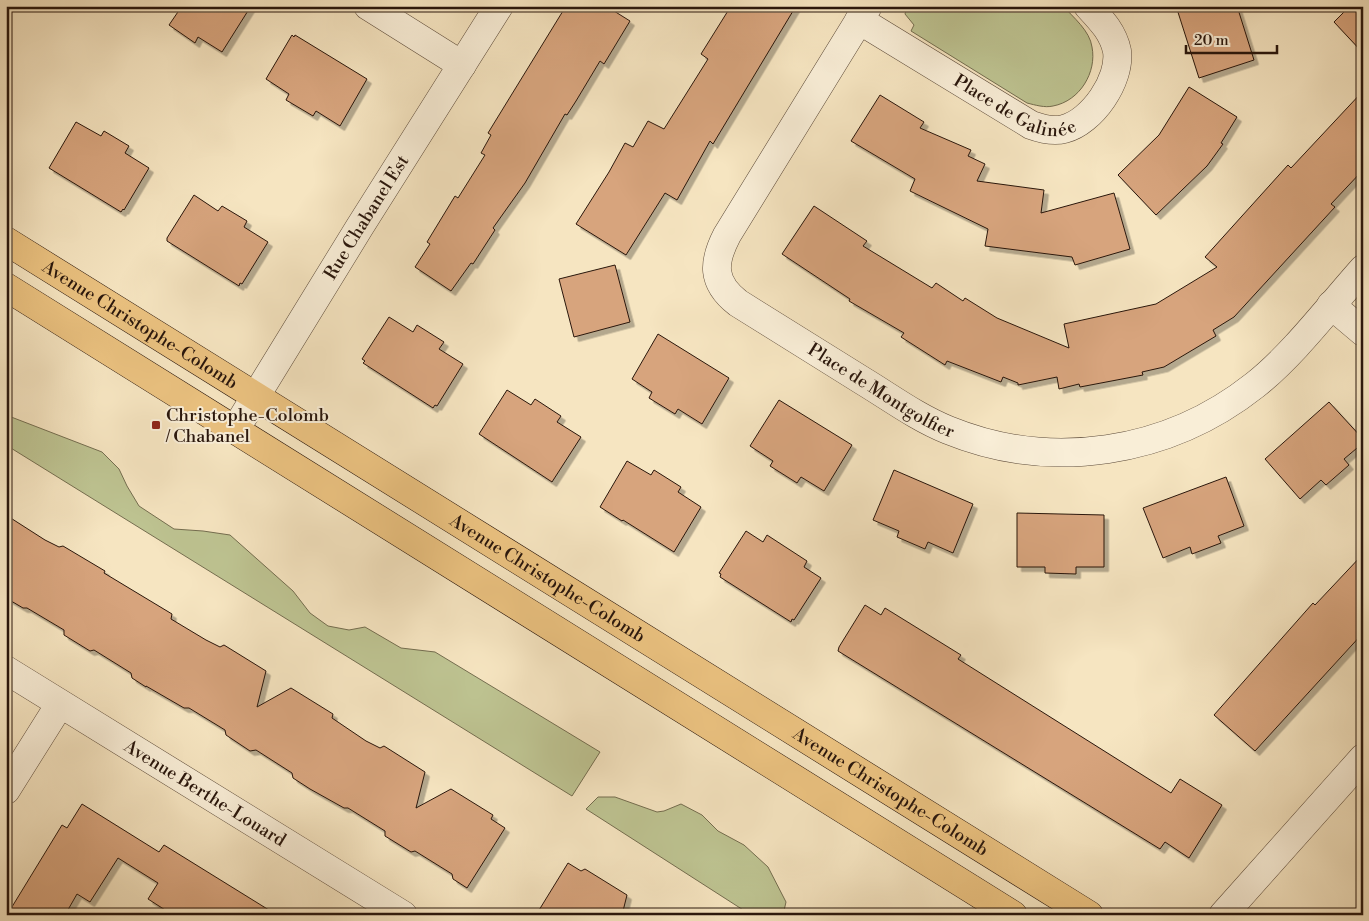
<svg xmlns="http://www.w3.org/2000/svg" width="1369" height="921" font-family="'Libre Bodoni',serif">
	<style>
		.green { fill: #bec492; stroke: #746d4f }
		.building { fill: #d7a47d; stroke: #29160c; filter: url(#shadow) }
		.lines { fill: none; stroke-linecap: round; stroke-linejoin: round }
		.minor-casing { stroke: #5c4a39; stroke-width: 29 }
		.major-casing { stroke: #29160c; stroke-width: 29 }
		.minor { stroke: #f9eed7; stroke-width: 28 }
		.major { stroke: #ebc280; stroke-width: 28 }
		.poi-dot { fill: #8f2418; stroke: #f9eed7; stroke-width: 2 }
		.labels { text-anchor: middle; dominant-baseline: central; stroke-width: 4; stroke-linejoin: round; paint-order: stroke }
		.street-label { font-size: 18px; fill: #29160c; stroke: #f9eed7 }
		.poi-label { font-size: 18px; fill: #29160c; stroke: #f9eed7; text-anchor: start }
	</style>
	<defs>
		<filter id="shadow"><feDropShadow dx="4.5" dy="4.5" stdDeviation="0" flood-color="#0004"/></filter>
	</defs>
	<rect width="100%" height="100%" fill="#f6e5c1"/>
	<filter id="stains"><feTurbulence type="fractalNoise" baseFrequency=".004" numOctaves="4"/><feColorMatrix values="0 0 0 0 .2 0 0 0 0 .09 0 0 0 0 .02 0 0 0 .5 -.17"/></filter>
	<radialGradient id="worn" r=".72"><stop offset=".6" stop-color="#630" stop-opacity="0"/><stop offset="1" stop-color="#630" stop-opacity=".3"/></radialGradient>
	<g class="green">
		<path d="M907,6H1063C1073,17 1090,31 1092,47C1097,72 1080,101 1053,106C1045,108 1035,105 1027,103L911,31L914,25L905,14Z"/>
		<polygon points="6,415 102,452 119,469 127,486 139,506 174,529 203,531 230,535 293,591 310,613 328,626 349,630 365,627 401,648 435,652 600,752 572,796 6,445"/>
		<polygon points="598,797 615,797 657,812 664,811 681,804 702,815 718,831 744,845 768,867 786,902 783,915 751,915 586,809"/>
	</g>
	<g class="building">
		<polygon points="182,6 251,6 222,52 198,37 195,43 169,25"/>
		<polygon points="566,6 606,6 630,21 604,64 600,61 576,101 567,115 565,114 525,183 493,228 495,230 473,264 471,263 451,291 415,267 430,244 427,242 455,196 458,198 485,155 481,153 491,135 488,133"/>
		<polygon points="731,6 796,6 713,144 710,141 677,200 665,193 626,255 576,224 609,172 625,143 633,147 648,121 664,129 708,59 701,54"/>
		<polygon points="1176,6 1237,6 1254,60 1199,78"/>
		<polygon points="1350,6 1363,6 1363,53 1334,22"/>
		<polygon points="292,35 294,37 295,35 367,79 340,126 316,111 313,116 286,100 289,94 266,79"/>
		<polygon points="1189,87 1237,117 1221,143 1223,144 1207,166 1156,215 1118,175 1159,135"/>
		<polygon points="1363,91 1363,170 1331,204 1335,207 1234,317 1213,330 1216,336 1164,367 1142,372 1143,375 1080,387 1079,384 1059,389 1057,377 1018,385 1018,383 1003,377 1001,382 947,361 945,365 901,337 904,333 849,301 850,299 782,254 814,206 867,241 863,246 932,288 936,283 963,301 965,298 997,318 1069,348 1064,324 1156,304 1217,267 1205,257 1288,165 1291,168"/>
		<polygon points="880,95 924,122 920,128 971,150 968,156 985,164 977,181 1044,190 1041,213 1114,193 1130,249 1075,265 1072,257 985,246 988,229 910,191 915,179 851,141"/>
		<polygon points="76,122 101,136 104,131 129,146 125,153 149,168 124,210 123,209 121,212 49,168"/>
		<polygon points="194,195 218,211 222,206 247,221 244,227 268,242 242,284 240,283 239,286 167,241 167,238"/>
		<polygon points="615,265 630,322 574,337 559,279"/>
		<polygon points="389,317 413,332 417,325 444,342 439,349 463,364 437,406 435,405 433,408 363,363 365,361 362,359"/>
		<polygon points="658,334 729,378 702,424 678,409 675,414 649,398 652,392 632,379"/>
		<polygon points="507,390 531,405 535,399 561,416 557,422 581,437 552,482 479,434"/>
		<polygon points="779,400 852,445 824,491 801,477 797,483 770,466 773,461 750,446"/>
		<polygon points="1329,402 1363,439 1363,443 1344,459 1349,465 1326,485 1321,480 1300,499 1265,459"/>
		<polygon points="627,461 651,475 654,470 681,487 678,492 701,507 674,552 623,520 622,521 600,507"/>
		<polygon points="894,470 973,504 953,553 928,542 925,549 897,537 899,531 873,520"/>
		<polygon points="1226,477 1244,526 1218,536 1221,543 1192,554 1190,547 1163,558 1143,508"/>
		<polygon points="1017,513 1104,515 1104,567 1076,567 1076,574 1045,573 1045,567 1017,567"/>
		<polygon points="6,515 45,540 59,547 63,546 105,571 104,573 172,614 171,619 206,640 220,647 224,645 266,671 257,707 291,688 333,714 332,718 366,741 380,748 384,746 425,772 416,808 451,789 493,815 491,819 505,828 467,888 453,879 452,874 415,851 411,852 385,836 385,831 348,808 344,808 310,789 293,778 292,773 256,750 250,751 226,735 225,730 189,708 184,708 146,686 146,687 132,678 131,673 94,650 90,651 64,635 64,630 27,608 23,608 6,598"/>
		<polygon points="746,531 763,542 767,535 807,561 804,567 821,578 794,620 792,619 791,622 720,577 721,574 719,573"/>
		<polygon points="1363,554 1363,633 1255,751 1214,715 1313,603 1315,605"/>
		<polygon points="865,605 881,615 885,608 961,655 958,659 1171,793 1180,779 1222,805 1189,858 1165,842 1160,849 838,651 839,647"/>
		<polygon points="82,804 159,852 164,845 277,915 173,915 148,899 158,883 118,858 90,902 77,894 65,915 7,915 62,825 67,828"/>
		<polygon points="568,863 581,871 585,869 627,895 622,915 536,915"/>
	</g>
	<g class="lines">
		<defs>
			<g id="minor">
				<polyline points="368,6 462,65"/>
				<path id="s1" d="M868,6L727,235C713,262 711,282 738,303C780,329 822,355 863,381C891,398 918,418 948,430C1051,472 1168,454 1255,385C1294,354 1329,307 1363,269"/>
				<path id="s2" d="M859,20L1031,125C1042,129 1053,132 1064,129C1092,122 1121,80 1117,51C1113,32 1101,20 1088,6"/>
				<polyline points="1331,305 1363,332"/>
				<path id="s3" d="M235,430L359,228L499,6"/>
				<path id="s4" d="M6,670L403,915"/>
				<polyline points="6,790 60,704"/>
				<polyline points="1223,915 1363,758"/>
			</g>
			<g id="major">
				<path id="s5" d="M6,241L1089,915"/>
				<polyline points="6,287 1013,915"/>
			</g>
		</defs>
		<use href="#minor" class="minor-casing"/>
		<use href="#major" class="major-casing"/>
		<use href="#minor" class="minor"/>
		<use href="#major" class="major"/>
	</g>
	<rect class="poi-dot" x="151" y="420" width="10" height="10" rx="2.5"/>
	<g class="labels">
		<g class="street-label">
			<text stroke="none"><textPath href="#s2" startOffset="180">Place de Galinée</textPath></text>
			<text stroke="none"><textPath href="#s3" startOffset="250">Rue Chabanel Est</textPath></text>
			<text stroke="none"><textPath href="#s5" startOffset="158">Avenue Christophe-Colomb</textPath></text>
			<text stroke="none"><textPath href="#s1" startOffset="514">Place de Montgolfier</textPath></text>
			<text stroke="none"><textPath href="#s5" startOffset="638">Avenue Christophe-Colomb</textPath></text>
			<text stroke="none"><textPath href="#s5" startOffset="1042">Avenue Christophe-Colomb</textPath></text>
			<text stroke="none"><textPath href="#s4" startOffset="234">Avenue Berthe-Louard</textPath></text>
		</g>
		<g class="poi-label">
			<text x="166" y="415">Christophe-Colomb<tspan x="166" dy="21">/ Chabanel</tspan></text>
		</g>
	</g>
	<rect width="1369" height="921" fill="none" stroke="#f6e5c1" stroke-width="25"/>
	<rect x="8" y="8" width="1354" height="906" fill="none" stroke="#29160c" stroke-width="2.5"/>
	<rect x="12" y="12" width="1344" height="896" fill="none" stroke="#29160c"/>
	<path d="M1186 45v8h91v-8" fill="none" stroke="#29160c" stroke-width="2.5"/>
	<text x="1194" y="45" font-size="15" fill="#29160c" stroke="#f9eed7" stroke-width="4" paint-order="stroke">20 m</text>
	<rect width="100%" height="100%" filter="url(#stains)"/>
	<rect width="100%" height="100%" fill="url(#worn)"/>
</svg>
